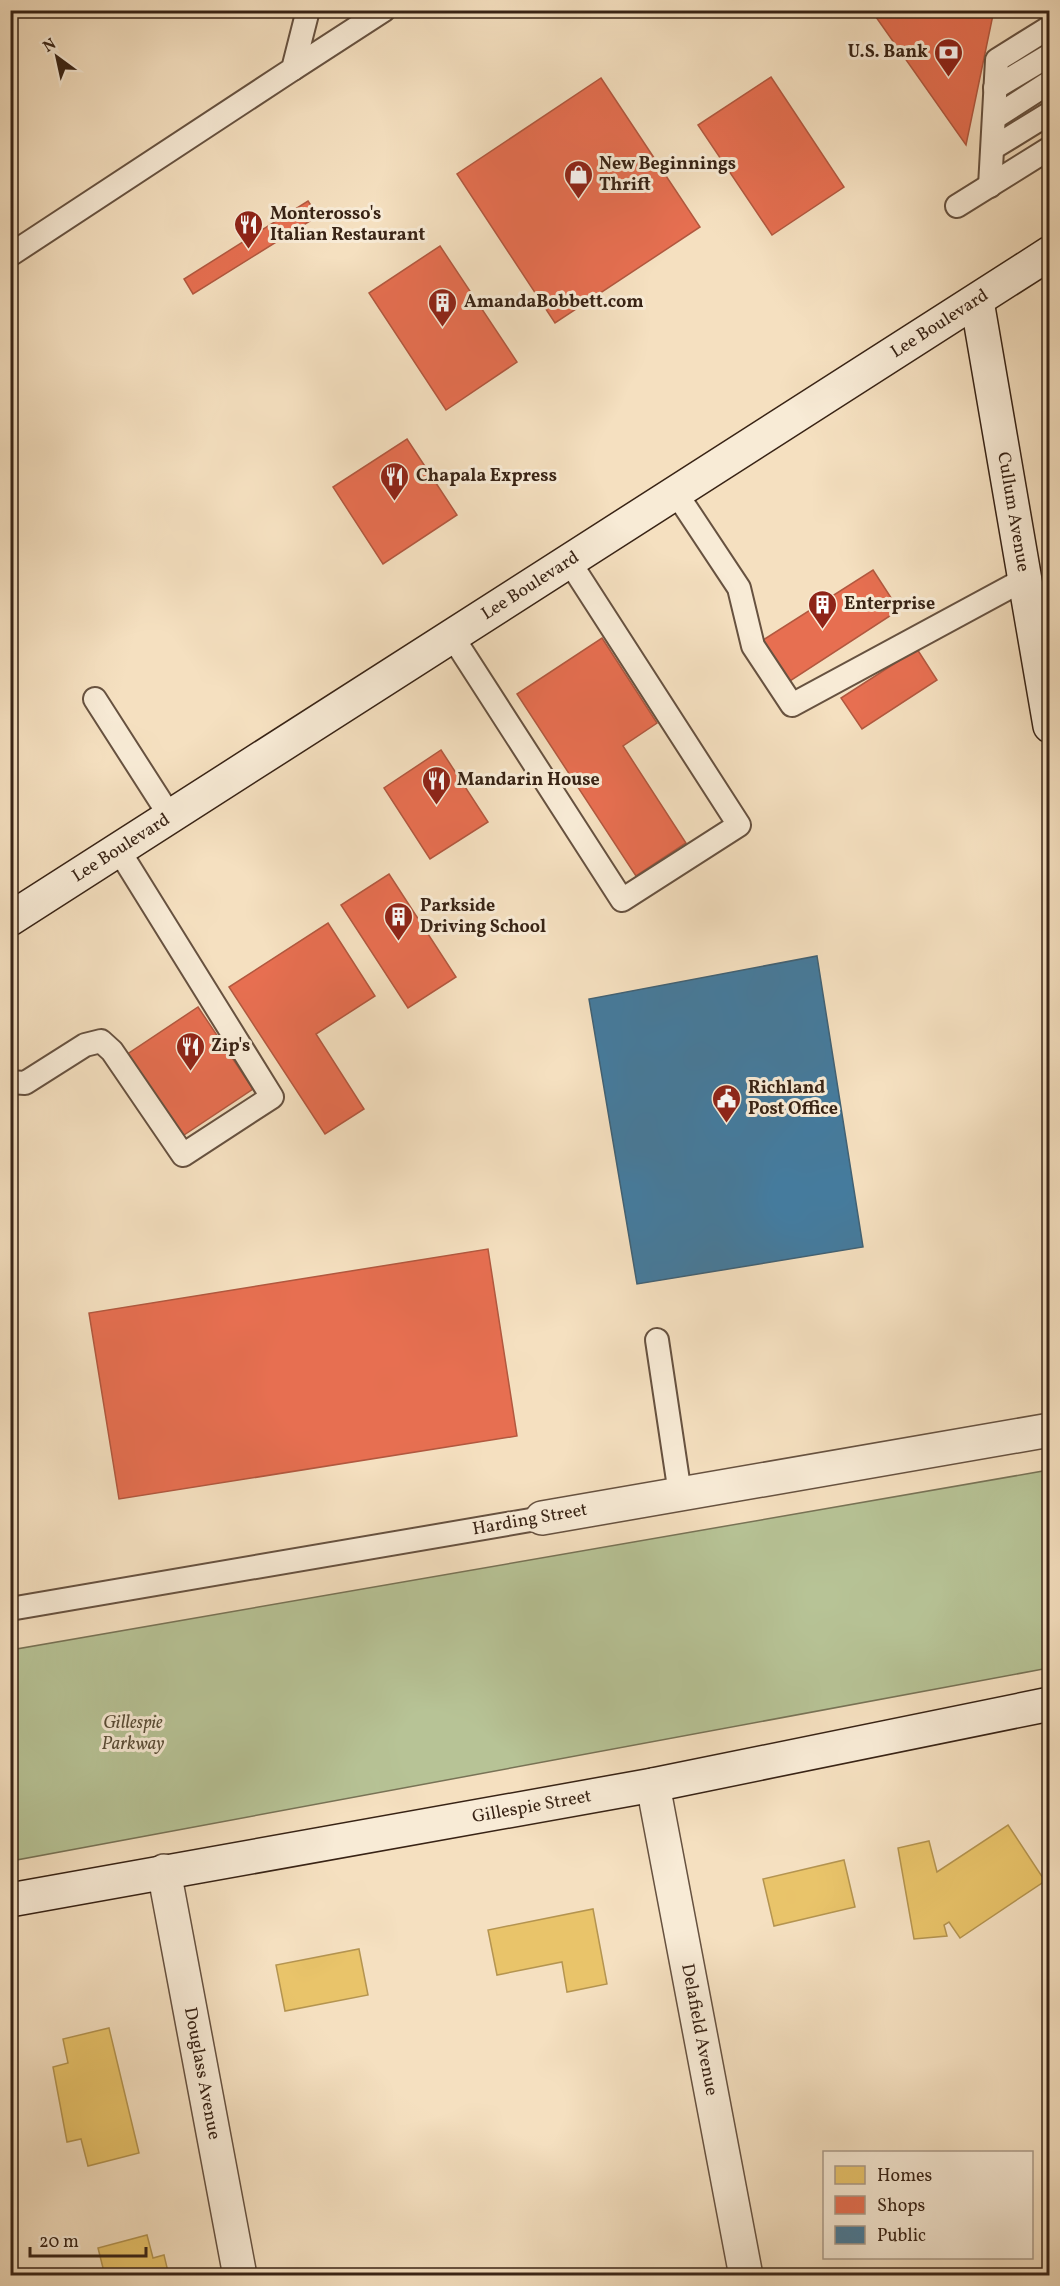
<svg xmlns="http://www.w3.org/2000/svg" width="1060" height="2286" font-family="Vollkorn,serif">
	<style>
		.green { fill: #b7c396; stroke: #787356; stroke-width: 1.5 }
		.homes { fill: #e9c46a; stroke: #b49450; stroke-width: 1.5 }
		.shops { fill: #e76f51; stroke: #b2583f; stroke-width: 1.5 }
		.public { fill: #457b9d; stroke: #416174; stroke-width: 1.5 }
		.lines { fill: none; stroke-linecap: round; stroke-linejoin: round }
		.lane-casing { stroke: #675240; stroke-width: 26 }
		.street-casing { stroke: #675240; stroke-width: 36 }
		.secondary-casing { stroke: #382315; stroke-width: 36 }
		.lane { stroke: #f8ebd6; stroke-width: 22 }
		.street { stroke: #f8ebd6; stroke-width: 33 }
		.secondary { stroke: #f8ebd6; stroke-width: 33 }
		.labels { text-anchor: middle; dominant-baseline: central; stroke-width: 6; stroke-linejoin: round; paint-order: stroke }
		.poi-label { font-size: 18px; font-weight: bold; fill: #382315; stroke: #f8ebd6; text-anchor: start }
		.street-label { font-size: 18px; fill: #382315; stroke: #f8ebd6 }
		.park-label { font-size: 18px; font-style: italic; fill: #584b35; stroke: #f8ebd6 }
	</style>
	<rect width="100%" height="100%" fill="#f5e0c0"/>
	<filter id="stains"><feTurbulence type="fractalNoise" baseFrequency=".00333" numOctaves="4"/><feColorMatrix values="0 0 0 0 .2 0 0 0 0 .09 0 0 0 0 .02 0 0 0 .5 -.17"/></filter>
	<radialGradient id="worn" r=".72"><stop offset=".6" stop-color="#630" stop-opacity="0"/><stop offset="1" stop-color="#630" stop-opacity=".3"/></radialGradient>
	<polygon class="green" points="1049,1470 1049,1668 11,1861 11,1650"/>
	<g class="homes">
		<polygon points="1008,1825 1045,1881 960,1938 949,1922 944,1925 947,1936 914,1939 898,1848 929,1841 937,1872"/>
		<polygon points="844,1860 855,1907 774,1926 763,1879"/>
		<polygon points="593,1909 607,1984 567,1992 562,1962 497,1975 488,1930"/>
		<polygon points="359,1949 368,1995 285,2011 276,1965"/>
		<polygon points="109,2028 139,2153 88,2166 81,2139 67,2142 53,2067 68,2063 63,2039"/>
		<polygon points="147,2235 153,2258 164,2255 169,2276 105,2276 98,2248"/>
	</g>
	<g class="shops">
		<polygon points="871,10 994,10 966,145"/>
		<polygon points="771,77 844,187 772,235 698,125"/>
		<polygon points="601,78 700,227 555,323 457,174"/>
		<polygon points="308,201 318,216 193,294 184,279"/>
		<polygon points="440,246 517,362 446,410 369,293"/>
		<polygon points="407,439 457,515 383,564 333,487"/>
		<polygon points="873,570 899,610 790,681 763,640"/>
		<polygon points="602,638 657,723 623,746 686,843 636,876 517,694"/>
		<polygon points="917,649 937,680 862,729 841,698"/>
		<polygon points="441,750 488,822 430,859 384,788"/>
		<polygon points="389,874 456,977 408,1008 341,905"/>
		<polygon points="328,923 375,996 316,1034 364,1109 325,1134 229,987"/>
		<polygon points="198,1007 253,1089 181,1137 126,1055"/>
		<polygon points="488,1249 517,1436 119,1499 89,1313"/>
		<polygon points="10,1530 17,1567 10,1568"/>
	</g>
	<polygon class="public" points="817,956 863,1247 637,1284 589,999"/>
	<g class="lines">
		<defs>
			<g id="lane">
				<polyline points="293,69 384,10"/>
				<polyline points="995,88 1050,55"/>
				<polyline points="994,118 1050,82"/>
				<polyline points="993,148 1050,113"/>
				<polyline points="990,186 997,60 1050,27"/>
				<polyline points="957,206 1050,148"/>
				<polyline points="10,255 293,69 308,10"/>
				<polyline points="676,493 739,588 753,646 792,705 1025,579"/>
				<polyline points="452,636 622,900 739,825 569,561"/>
				<polyline points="95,699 170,816"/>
				<polyline points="10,1082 25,1083 85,1045 101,1041 112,1051 183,1155 272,1097 118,849"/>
				<polyline points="657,1340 680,1494"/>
				<polyline points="10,1609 542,1518"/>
			</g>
			<g id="street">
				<polyline points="542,1518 1050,1430"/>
				<path id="s1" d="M653,1785L746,2276"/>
				<path id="s2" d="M164,1871L240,2276"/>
			</g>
			<g id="secondary">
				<path id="s3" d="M977,301L1050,726"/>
				<path id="s4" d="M10,919L1050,253"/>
				<path id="s5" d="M10,1900L653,1785L1050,1704"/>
			</g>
		</defs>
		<use href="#lane" class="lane-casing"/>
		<use href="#street" class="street-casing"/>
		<use href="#secondary" class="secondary-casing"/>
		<use href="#lane" class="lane"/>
		<use href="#street" class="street"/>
		<use href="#secondary" class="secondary"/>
	</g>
	<defs>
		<symbol id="bank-pin" viewBox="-11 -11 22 30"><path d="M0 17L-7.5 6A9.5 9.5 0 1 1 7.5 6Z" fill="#8f2418" stroke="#f8ebd6"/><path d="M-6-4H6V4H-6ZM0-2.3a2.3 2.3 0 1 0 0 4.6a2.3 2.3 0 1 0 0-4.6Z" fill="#fff"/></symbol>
		<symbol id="shop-pin" viewBox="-11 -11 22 30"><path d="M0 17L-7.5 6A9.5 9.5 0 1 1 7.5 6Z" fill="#8f2418" stroke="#f8ebd6"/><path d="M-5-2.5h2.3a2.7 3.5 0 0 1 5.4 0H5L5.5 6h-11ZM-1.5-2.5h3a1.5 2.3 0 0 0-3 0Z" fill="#fff"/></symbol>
		<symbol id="restaurant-pin" viewBox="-11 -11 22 30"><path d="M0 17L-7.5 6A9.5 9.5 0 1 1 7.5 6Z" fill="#8f2418" stroke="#f8ebd6"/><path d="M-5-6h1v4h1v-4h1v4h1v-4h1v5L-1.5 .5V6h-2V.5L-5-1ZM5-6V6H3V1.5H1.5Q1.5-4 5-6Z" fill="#fff"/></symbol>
		<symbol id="building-pin" viewBox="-11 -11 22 30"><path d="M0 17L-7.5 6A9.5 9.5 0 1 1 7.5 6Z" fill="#8f2418" stroke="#f8ebd6"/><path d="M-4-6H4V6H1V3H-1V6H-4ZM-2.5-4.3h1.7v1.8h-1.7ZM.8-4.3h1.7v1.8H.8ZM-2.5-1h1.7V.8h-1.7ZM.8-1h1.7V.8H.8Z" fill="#fff"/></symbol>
		<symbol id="civic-pin" viewBox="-11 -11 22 30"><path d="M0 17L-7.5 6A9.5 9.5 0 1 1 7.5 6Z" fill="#8f2418" stroke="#f8ebd6"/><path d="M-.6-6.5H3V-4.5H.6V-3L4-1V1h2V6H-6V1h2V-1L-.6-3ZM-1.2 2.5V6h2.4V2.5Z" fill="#fff"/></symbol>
	</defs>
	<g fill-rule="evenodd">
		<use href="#bank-pin" x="932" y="36" width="33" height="45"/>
		<use href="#shop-pin" x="562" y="158" width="33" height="45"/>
		<use href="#restaurant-pin" x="232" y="208" width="33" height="45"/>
		<use href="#building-pin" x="426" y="286" width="33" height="45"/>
		<use href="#restaurant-pin" x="378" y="460" width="33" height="45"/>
		<use href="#building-pin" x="806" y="588" width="33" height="45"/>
		<use href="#restaurant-pin" x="420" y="764" width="33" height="45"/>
		<use href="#building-pin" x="382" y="900" width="33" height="45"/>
		<use href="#restaurant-pin" x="174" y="1030" width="33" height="45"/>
		<use href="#civic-pin" x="710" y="1082" width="33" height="45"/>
	</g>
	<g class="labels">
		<g class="poi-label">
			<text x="928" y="52" text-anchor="end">U.S. Bank</text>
			<text x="599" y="164">New Beginnings<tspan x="599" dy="21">Thrift</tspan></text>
			<text x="270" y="214">Monterosso's<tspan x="270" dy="21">Italian Restaurant</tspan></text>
			<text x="464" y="302">AmandaBobbett.com</text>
			<text x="416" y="476">Chapala Express</text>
			<text x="844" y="604">Enterprise</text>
			<text x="457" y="780">Mandarin House</text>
			<text x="420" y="906">Parkside<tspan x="420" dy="21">Driving School</tspan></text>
			<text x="211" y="1046">Zip's</text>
			<text x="748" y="1088">Richland<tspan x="748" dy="21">Post Office</tspan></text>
		</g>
		<g class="street-label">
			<text stroke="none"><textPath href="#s4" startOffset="1104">Lee Boulevard</textPath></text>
			<text stroke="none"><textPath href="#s3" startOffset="214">Cullum Avenue</textPath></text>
			<text stroke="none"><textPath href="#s4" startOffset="618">Lee Boulevard</textPath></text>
			<text stroke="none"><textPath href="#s4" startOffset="132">Lee Boulevard</textPath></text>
			<text transform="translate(530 1520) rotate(-10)">Harding Street</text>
			<text stroke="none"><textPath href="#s5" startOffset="530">Gillespie Street</textPath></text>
			<text stroke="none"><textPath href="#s1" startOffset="249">Delafield Avenue</textPath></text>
			<text stroke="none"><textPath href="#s2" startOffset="206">Douglass Avenue</textPath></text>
		</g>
		<g class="park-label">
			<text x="133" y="1723">Gillespie<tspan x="133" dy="21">Parkway</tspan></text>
		</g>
	</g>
	<rect width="1060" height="2286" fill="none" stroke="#f5e0c0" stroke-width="36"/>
	<rect x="12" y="12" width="1036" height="2262" fill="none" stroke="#382315" stroke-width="3"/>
	<rect x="18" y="18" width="1024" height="2250" fill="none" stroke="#382315" stroke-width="1.5"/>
	<rect x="823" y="2151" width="210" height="108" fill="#f8ebd6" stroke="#ab9b89" stroke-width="1.5"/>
	<rect x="835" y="2166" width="30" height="18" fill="#e9c46a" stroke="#ab9b89" stroke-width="1.5"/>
	<text x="877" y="2181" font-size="18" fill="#382315">Homes</text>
	<rect x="835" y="2196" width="30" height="18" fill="#e76f51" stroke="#ab9b89" stroke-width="1.5"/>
	<text x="877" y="2211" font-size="18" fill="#382315">Shops</text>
	<rect x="835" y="2226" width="30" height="18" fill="#457b9d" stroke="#ab9b89" stroke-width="1.5"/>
	<text x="877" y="2241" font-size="18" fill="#382315">Public</text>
	<g transform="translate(57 57) rotate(327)" stroke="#f8ebd6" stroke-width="4.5" paint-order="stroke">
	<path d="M0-4.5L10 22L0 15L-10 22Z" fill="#382315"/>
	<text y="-9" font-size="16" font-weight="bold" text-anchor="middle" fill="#382315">N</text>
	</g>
	<path d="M30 2247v9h116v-9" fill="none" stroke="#382315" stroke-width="3"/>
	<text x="39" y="2247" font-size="18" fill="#382315" stroke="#f8ebd6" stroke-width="4.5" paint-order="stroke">20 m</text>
	<rect width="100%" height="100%" filter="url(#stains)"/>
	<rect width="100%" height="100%" fill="url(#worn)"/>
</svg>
